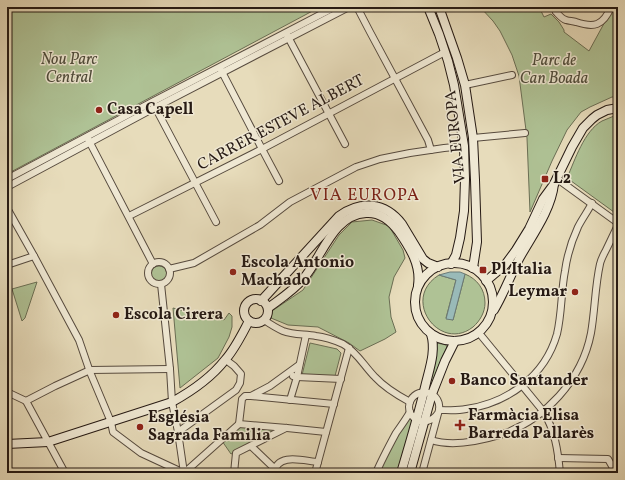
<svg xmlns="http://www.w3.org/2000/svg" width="625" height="480" font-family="Vollkorn,serif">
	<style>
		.green { fill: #afc295; stroke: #6a6e54 }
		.water { fill: #99bab8; stroke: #6b7a76 }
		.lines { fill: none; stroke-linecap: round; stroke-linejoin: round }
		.street-casing { stroke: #564a3e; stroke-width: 8 }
		.secondary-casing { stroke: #261a14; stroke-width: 10 }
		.street { stroke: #efe8d3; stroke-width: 6 }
		.secondary { stroke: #efe8d3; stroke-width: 8 }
		.poi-dot { fill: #8f2418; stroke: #efe8d3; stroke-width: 1.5 }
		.labels { text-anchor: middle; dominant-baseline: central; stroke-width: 3; stroke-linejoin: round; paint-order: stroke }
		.park-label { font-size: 16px; font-style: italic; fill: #4f4c3b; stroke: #efe8d3 }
		.poi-label { font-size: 16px; font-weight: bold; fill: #261a14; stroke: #efe8d3; text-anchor: start }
		.street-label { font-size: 16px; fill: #261a14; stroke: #efe8d3 }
		.neighbourhood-label { font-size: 17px; letter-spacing: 1px; fill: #7a1f14; stroke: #efe8d3 }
	</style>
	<rect width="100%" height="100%" fill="#e7dcbb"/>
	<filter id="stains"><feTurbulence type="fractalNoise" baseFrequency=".005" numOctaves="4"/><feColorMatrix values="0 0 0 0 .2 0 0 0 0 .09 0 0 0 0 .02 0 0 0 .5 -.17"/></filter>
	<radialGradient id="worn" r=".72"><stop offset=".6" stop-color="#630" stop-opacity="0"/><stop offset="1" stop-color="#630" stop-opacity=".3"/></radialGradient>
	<g class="green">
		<polygon points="7,7 320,7 7,174"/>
		<polygon points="480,7 539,7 544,17 551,14 559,22 564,30 564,32 589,51 613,7 618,7 618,97 612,97 590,107 581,112 567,130 552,161 530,212 527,138 519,76 512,55 500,31 493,21"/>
		<path d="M614,116H618V215L567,178C575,160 584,131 602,121C606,119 610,118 614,116Z"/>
		<polygon points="372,220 389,226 403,250 405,258 394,277 389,297 391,317 396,332 385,339 360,351 349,343 318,327 288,325 271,318 272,311 303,290 339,235 352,222"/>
		<circle cx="159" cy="274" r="8"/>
		<path d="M465,274C477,279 485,289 485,303C485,312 480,321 473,327C440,353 400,299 439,275L456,280L446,318L453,320Z"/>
		<polygon points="37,282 25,318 22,321 12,289"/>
		<polygon points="173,308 211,318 214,314 224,320 229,313 232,316 232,327 229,337 218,358 180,388"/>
		<polygon points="310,343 337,349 341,353 335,376 302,375"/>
		<polygon points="437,343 446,345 447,347 439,365 430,389 429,389"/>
		<polygon points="409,418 413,422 399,473 379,473 387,456 406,421"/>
		<polygon points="242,425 279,429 231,454 222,441"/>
	</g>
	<polygon class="water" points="450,272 460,272 465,274 453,320 446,319 456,280 439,275"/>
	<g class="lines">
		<defs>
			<g id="street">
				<polyline points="357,7 370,32 428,140 431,150"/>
				<path d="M556,12C559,15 562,19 566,20C569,21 572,21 576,22C594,28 603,26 611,7"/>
				<polyline points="287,35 345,144"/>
				<polyline points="221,70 262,149 279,181"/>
				<polyline points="465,85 512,75"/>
				<polyline points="154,105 216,222"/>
				<polyline points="473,138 525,133"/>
				<polyline points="88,139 153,264"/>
				<polyline points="556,178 618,223"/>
				<polyline points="7,179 152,102 335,7"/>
				<polyline points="7,187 156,107 349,7"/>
				<polyline points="7,208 34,256 79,340 90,372 111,422 113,432 141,453 184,473 239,424 242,399 245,396 251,396 270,386 299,365"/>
				<polyline points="129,216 262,149 445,52"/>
				<circle cx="159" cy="273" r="11"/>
				<polyline points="7,265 34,256"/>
				<polyline points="169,269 194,263 260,225 290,202 356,167 380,159 410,153 444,148 464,146"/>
				<polyline points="161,284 170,369 172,402 178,432 184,473"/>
				<path d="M264,320C270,324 276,328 283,331C293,335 305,334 316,336C326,337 334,340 343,344C357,352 364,366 375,377C385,388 397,395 410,402"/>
				<path d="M479,333L543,411C555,430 558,451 560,473"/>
				<polyline points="293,376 297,377 341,379"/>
				<polyline points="7,392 26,401 55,386 90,370 170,369"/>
				<polyline points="251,396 334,404"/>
				<polyline points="290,400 297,377 306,335"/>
				<polyline points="26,401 65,473"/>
				<path d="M439,410C448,410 457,411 466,409C508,403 545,376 557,334C562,313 561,291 565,271C567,256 572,240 578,227C582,219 588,211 592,203"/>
				<polyline points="239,424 287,428 326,432"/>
				<polyline points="178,432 236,390 240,383 241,374 234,366 226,360"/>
				<path d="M431,440C452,447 480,441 500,435C545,420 582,380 591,333C595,310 595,286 600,264C601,259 604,254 606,250C610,242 614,233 618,225"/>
				<polyline points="251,446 274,468"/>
				<polyline points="558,458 608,459 616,473"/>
				<polyline points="234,473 236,453 286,428"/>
				<path d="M274,473C277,452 304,461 318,462"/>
				<polyline points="315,473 349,348"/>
				<path d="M376,473C382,459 389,446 396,433C401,426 406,419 410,412"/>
				<path d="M422,473L439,410C442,388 410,386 409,407C409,411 411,415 414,418C422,425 433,421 438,413"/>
			</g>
			<g id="secondary">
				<polyline points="428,7 439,34 448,61 454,85 464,146 465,179 464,211 460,238 456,255 451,264"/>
				<polyline points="439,7 457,58 465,85 473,138 475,180 477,242 473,268"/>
				<circle cx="454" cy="302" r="39"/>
				<polyline points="486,281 505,265 516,250 529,229 543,199 554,184 572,147 583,128 592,119 597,115 607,110 618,108"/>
				<circle cx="256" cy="311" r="12"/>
				<path d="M261,301L339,216C361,200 385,202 402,224L423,259L428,263L438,267"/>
				<path d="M268,308C280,299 293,291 303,279C322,258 332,215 366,213C380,212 391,221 399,232C410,248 421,265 418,285"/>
				<path d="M494,310C504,293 511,274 520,257C533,234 551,210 554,184"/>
				<path d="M7,444L48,442L172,402C192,391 211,378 225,360C235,349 242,334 249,321"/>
				<path d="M401,473C410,443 419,413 426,383C430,367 436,350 431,334"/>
				<polyline points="410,473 432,394 445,361 455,341"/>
			</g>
		</defs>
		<use href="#street" class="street-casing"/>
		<use href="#secondary" class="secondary-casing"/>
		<use href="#street" class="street"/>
		<use href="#secondary" class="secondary"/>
	</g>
	<g class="poi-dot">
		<circle cx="99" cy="110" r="4"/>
		<rect x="541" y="175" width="8" height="8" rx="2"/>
		<rect x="479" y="266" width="8" height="8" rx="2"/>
		<circle cx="233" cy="272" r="4"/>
		<circle cx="575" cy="292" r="4"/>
		<circle cx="116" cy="315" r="4"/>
		<circle cx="452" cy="381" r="4"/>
		<path d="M458 419h4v4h4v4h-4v4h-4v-4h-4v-4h4z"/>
		<circle cx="140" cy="427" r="4"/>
	</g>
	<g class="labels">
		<g class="park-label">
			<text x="69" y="60">Nou Parc<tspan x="69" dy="18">Central</tspan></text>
			<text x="554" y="61">Parc de<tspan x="554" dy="18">Can Boada</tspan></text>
		</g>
		<g class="poi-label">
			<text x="107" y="110">Casa Capell</text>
			<text x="553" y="179">L2</text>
			<text x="241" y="263">Escola Antonio<tspan x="241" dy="18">Machado</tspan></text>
			<text x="491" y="270">Pl.Italia</text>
			<text x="567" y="292" text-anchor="end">Leymar</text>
			<text x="124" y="315">Escola Cirera</text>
			<text x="460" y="381">Banco Santander</text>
			<text x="468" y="416">Farmàcia Elisa<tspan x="468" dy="18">Barreda Pallarès</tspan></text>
			<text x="148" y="418">Església<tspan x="148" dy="18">Sagrada Familia</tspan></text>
		</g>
		<g class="street-label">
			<text transform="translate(281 123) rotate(-28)">CARRER ESTEVE ALBERT</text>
			<text transform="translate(456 137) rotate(-96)">VIA EUROPA</text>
		</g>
		<g class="neighbourhood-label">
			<text x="365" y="195">VIA EUROPA</text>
		</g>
	</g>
	<rect width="625" height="480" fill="none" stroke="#e7dcbb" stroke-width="24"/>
	<rect x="8" y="8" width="609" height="464" fill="none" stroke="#261a14" stroke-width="2"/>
	<rect x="12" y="12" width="601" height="456" fill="none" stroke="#261a14"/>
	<rect width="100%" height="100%" filter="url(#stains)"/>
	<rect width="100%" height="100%" fill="url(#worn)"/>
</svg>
